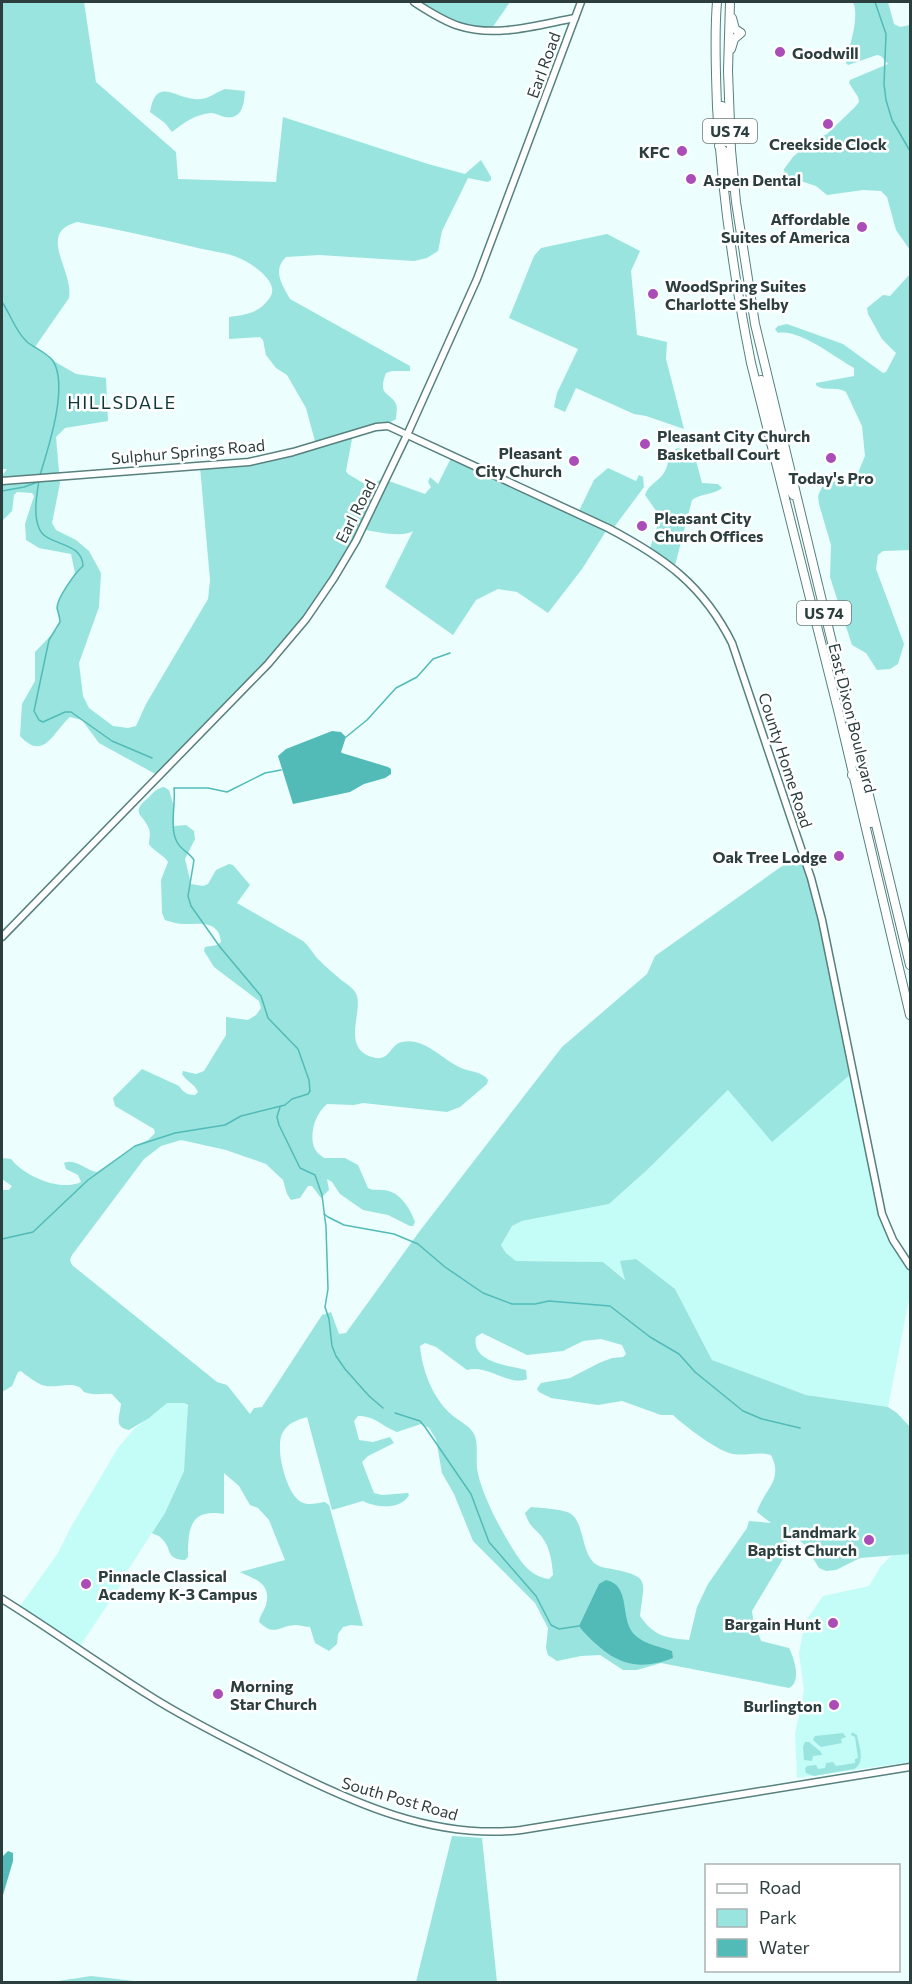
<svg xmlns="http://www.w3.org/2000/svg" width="912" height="1984" font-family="Commissioner,sans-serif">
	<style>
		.built { fill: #c4fcf8 }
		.green { fill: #99e4df; fill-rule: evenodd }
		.water { fill: #52bbb7 }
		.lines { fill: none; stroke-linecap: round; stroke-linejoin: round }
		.stream { stroke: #52bbb7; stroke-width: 1.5 }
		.secondary-casing { stroke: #57807e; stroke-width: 9 }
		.highway-casing { stroke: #57807e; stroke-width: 10 }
		.secondary { stroke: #fff; stroke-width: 6 }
		.highway { stroke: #fff; stroke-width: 8 }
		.poi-dot { fill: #aa4db7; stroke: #fff; stroke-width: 2 }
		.labels { text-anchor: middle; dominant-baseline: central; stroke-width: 5; stroke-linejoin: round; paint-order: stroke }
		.shield { fill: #fff; stroke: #6b7877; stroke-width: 1.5 }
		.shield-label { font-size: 15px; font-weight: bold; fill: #2c3e3d }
		.poi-label { font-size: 16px; font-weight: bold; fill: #2c3e3d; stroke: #fff; text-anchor: start }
		.street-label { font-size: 16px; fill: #2c3e3d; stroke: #fff }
		.neighbourhood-label { font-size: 18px; letter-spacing: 1.5px; fill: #0f3938; stroke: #fff }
	</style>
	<rect width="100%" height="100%" fill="#ecfefd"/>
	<g class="built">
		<polygon points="852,1073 882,1214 910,1266 910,1294 888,1407 806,1395 712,1360 675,1289 626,1280 603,1262 516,1261 506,1253 501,1244 512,1226 522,1221 609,1204 647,1170 728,1090"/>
		<polygon points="167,1403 184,1403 189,1408 184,1471 165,1513 122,1579 120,1586 78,1649 18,1609 58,1553 71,1527 118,1448 134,1429"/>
		<polygon points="897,1554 910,1554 910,1762 797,1778 795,1734 804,1690 799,1653 805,1622 823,1596 869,1586 881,1566 890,1557"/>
	</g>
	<g class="green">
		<path d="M2,2H84L96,82L176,152L178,179L276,182L283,117L428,164L465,174L481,160L491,177V180L488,182L468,178L442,231L438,251L427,258L414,261L319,255L286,257C272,271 282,284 290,299L410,366V371H392L386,373C377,397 390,391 396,404C398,408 396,414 396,419L384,426L353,434L346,471L348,474L368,486L380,480H386L425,494L431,487L428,482L430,477L438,484L452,456L578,513L594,480L608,468L636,481L639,475L643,477L644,487L612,530L608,528L582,569L548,613L517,592L498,589L476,600L453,635L385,587L413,531C403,538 375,532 362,529L350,553L286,643L159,776L99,743L82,720L70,717C53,732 44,762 20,736L22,704L35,681V652L57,629L60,622L57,607L60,597L75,573L71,554L39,548L26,540L25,524L34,496L32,493L17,492L14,495L12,511L2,521V476L7,469H2ZM77,222C117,229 155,238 194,247C208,251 226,252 239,258C253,264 282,283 269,299C259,313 245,315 229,317V339L260,337L263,340L266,355L276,368L287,375L306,408L316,445L232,464L200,467L210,580L208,599L146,704L136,726L128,728L113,726L89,708L83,696L79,663L99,607L101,573L89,551L76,540L56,530L52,523L60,483L56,437L65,428L108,421L106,378L76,374L52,360L35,347L69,298C74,270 36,233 77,222Z"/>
		<polygon points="414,2 510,2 490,31 460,26"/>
		<path d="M853,2H888L894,24L900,27L910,25V250L896,230L887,197L881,191L863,190L827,195L816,186L785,176L784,169L793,157L809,143L827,134L855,107L859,102L858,97L849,83L850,80L888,64L881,56L877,55L848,65L846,63C849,47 860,17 853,2Z"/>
		<path d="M225,89L245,91C244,103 243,120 225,117C220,116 216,113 211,113C196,114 183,123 172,132L165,123L150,112C156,77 173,97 194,99C207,101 214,93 225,89Z"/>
		<polygon points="607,234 640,251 631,271 637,335 667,342 666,359 684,429 646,416 634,414 576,388 565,412 554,407 557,393 578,349 509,318 534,256 541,248"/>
		<path d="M910,274V550L883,551L878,555L876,569L904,644L898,664L890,669L877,670L866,653L852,645L830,577L831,545L819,504L818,496L822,487L826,483L848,479L858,473L865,456L862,426L846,392C837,386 824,392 816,385V383L854,376V368C834,357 800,329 778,333L775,329L778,326L787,324L843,344L883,373L886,372L896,353L882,339L868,314L867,308L883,295L890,296Z"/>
		<path d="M678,448L694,453L702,483L718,484L722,488C714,495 701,493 692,500L674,569L649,551L657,527V512L645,495C648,485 659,481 664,473C670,464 667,453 678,448Z"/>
		<path d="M164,787L169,790L174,807V826L186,825L194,831L195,839L185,859L191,884L203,886L208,884L216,870L229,864L233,865L250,885L237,903L303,941C309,946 312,952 317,958C324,966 334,973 341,980C347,984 355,989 357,996C362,1014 342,1048 372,1057C390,1063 390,1044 402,1042C424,1037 442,1059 459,1067C469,1072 482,1071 488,1080L487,1084L460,1107L447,1112L363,1103L354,1105L327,1104C316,1113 309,1132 314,1147C315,1151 320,1155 324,1158H345L358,1165L368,1188C374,1191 376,1189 382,1190C399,1190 410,1208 415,1222L413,1226H410L388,1215L363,1210L340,1194L332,1182L327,1179L329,1190L321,1198L312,1186H308L300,1198L291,1200L287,1194L283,1180L266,1164L226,1150L181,1140L161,1146L144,1159L72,1255L70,1260L72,1265L217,1382L227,1385L250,1414L254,1408L262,1407L322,1315L331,1312L339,1334L346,1333L419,1232L562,1047L647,974L655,956L802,852L811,878L852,1073L772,1142L728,1090L647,1170L609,1204L522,1221L512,1226L501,1245L506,1253L516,1261L603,1262L625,1280L620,1261L636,1259L675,1289L712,1360L806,1395L888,1407L897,1413L910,1427V1554L860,1558L836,1570L826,1571L819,1568L805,1545L787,1530L786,1539L790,1547L752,1611L753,1618L761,1641L789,1648C794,1658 802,1681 789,1688L661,1663L637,1670H623L600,1655L581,1656L557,1661L548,1655L546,1648L548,1628L535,1603L473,1541L454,1494L442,1473L436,1439L429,1428L421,1424L397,1432C381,1426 376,1416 358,1416L354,1421L359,1440L373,1442L390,1437L394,1443L368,1456L362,1462L374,1493L382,1495L408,1493L409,1495C401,1510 376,1508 363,1501L332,1510L307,1417C297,1420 288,1423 283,1432C274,1446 286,1494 301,1502C308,1506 318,1503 325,1502L329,1505L363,1626L351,1625L343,1627L338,1634L337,1644L329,1651L315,1643L310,1627C305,1627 300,1625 295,1625C278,1626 275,1637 259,1622C260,1615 264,1611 266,1605C272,1583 254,1579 240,1572L285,1560L269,1520L258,1508L250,1505L239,1486L224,1473V1514C190,1508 188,1528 188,1557L185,1560C164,1559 173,1548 161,1538C159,1535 155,1535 152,1533L165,1513L184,1471L188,1405L184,1403H167L149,1418L129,1430C113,1427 120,1416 121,1404L112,1394C101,1393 95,1396 84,1392C76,1378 55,1390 42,1385C35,1382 27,1376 21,1371L18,1372L12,1386L2,1392V1190H9L12,1186L2,1179V1158L11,1159C24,1176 60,1192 81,1182L78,1175L66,1169L64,1163C76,1158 86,1171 97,1172L135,1146L148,1140L155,1133L154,1129L115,1106L113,1098L142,1069L179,1086C183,1092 187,1095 195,1095L198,1092C195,1084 186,1081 182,1074L183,1071L196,1074L204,1071L226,1035V1017L248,1020L256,1015L261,1008L259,1001L214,967L204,951L205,947L217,945L221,942C219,920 200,924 184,924C178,924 171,922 165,920L162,913L161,880L168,862C163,854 154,852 149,844C149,839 151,834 149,829C144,814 129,814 148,798C153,793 157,788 164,787ZM482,1333L527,1355L563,1351L583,1341L601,1339L622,1345L626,1354L623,1357L612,1358L599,1363L570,1378L541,1383L537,1389L539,1392L551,1398L598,1405L622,1401L661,1415H673C685,1426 717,1451 733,1454C746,1456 759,1451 771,1455C784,1481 764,1489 757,1512L771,1523L749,1521L747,1528L708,1584L697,1607L689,1640C665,1638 654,1636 640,1616C644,1580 651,1577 612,1569C606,1568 599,1567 594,1563C581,1550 584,1523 571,1514C564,1509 540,1508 531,1507L525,1513C531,1529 533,1526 542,1537C550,1548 552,1561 553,1575L549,1579C540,1578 531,1573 525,1566C509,1547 480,1494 477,1468C476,1458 478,1446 475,1436C471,1426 460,1422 452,1415C433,1399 422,1370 420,1346L425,1343L436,1347L467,1370C488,1364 510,1387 527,1379L526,1370C508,1365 471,1363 476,1337Z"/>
		<path d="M852,1732L857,1735C859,1746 866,1763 854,1769L814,1776L806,1773L805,1769L807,1766L816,1765L818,1769L825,1768L826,1763L833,1762L836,1766L855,1763V1759L858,1758L855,1737L851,1735Z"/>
		<polygon points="843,1733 846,1737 841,1739 842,1743 821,1747 813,1740 815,1736"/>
		<polygon points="805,1742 809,1742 821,1752 822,1755 813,1756 812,1761 804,1760 803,1747"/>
		<polygon points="452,1836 482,1838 497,1982 416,1982"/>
		<polygon points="91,1976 142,1982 52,1982"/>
	</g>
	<g class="water">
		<polygon points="332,731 341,732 346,737 341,752 342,753 388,767 391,769 391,774 385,778 364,784 350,792 293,804 278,756 286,749"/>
		<path d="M606,1580C633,1586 618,1621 636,1636C645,1644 660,1647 672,1651L673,1658C632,1674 610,1660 582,1630L579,1626L599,1584Z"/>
		<polygon points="8,1851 13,1853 13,1861 3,1895 2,1857"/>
	</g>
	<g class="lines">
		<g class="stream">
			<polyline points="875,2 886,34 884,84 886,100 892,120 910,151"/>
			<path d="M2,302C11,315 15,331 27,342C35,348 47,353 53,361C69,386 48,449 40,475"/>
			<path d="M39,480C37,494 33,514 39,528C46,547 82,540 83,566C75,573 57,598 57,608C58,612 60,618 60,622L49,640L34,711L39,720L43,722L65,712H71L112,741L152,758"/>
			<polyline points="2,491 24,487 38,482"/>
			<polyline points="346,737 367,720 396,688 417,677 433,659 450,653"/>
			<polyline points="280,1107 277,1117 279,1125 300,1168 315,1175 322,1195 326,1227 328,1289 325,1307 329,1319 332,1346 336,1356 345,1369 369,1396 383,1408"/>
			<polyline points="324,1214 328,1217 344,1225 394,1234 418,1244 445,1267 483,1293 512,1304 535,1304 549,1301 610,1306 650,1337 679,1354 695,1372 743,1411 762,1419 800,1428"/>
			<path d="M2,1239L33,1232L88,1180L135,1146L175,1133L225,1125L241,1116L285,1105L292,1099L308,1094L310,1091L309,1080L298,1049L268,1018L261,996L220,947L191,906L188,896L194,860C190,853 181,850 177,842C169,827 176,804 174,788H208L227,792L265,773L281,770"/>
			<polyline points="395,1413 420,1421 425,1427 471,1494 489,1542 536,1596 551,1625 559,1629 579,1626"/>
		</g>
		<defs>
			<g id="secondary">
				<path d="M414,2C428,11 443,21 459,26C496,38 537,25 575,18"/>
				<path d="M2,481L249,462L293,452L376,427L388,426L608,528C665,558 703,585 732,643L811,878L822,920L882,1214L893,1240L910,1266"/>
				<polyline points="2,937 268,664 306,619 334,578 356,541 407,435 477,279 581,2"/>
				<path d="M2,1599C52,1630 100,1665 150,1696C191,1722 235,1743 278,1765C353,1803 435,1840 521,1830L910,1767"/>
			</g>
			<g id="highway">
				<path d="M717,2C714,37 716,72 717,107C722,194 734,278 751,363L839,714L910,1015"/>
				<polyline points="730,2 728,71 731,150 736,202 755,324 910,965"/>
				<polyline points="731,49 734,39 741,33 735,29 732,18"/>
				<polyline points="722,106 726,142"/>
				<polyline points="719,146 726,153 730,187"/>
				<polyline points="761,380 774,432 780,434"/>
				<polyline points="771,443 777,444 788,487 793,495"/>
				<polyline points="848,733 856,762 863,766"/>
				<polyline points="852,775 857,775 859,778 871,823"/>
			</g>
		</defs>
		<use href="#secondary" class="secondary-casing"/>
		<use href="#highway" class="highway-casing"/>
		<use href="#secondary" class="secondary"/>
		<use href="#highway" class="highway"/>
	</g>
	<g class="poi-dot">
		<circle cx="780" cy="52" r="6"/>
		<circle cx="828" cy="124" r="6"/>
		<circle cx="682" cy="151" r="6"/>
		<circle cx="691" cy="179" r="6"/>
		<circle cx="862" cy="227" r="6"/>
		<circle cx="653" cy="294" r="6"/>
		<circle cx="645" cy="444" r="6"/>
		<circle cx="831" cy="458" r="6"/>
		<circle cx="574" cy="461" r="6"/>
		<circle cx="642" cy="526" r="6"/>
		<circle cx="839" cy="856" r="6"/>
		<circle cx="869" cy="1540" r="6"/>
		<circle cx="86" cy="1584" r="6"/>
		<circle cx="833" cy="1623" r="6"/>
		<circle cx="218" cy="1694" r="6"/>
		<circle cx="834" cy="1705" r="6"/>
	</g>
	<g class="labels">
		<g class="shield">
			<rect x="703" y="119" width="54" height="24" rx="4.5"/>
			<rect x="797" y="601" width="54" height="24" rx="4.5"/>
		</g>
		<g class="shield-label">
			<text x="730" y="131">US 74</text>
			<text x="824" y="613">US 74</text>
		</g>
		<g class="poi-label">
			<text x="792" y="52">Goodwill</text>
			<text x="828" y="143" text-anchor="middle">Creekside Clock</text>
			<text x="670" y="151" text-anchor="end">KFC</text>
			<text x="703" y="179">Aspen Dental</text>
			<text x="850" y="218" text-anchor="end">Affordable<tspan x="850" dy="18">Suites of America</tspan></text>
			<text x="665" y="285">WoodSpring Suites<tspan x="665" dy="18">Charlotte Shelby</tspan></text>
			<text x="657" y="435">Pleasant City Church<tspan x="657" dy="18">Basketball Court</tspan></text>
			<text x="562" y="452" text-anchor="end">Pleasant<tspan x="562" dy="18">City Church</tspan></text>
			<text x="831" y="477" text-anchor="middle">Today's Pro</text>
			<text x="654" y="517">Pleasant City<tspan x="654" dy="18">Church Offices</tspan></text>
			<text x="827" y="856" text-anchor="end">Oak Tree Lodge</text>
			<text x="857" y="1531" text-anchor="end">Landmark<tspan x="857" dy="18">Baptist Church</tspan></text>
			<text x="98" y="1575">Pinnacle Classical<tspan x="98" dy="18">Academy K-3 Campus</tspan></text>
			<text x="821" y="1623" text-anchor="end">Bargain Hunt</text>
			<text x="230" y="1685">Morning<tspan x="230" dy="18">Star Church</tspan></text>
			<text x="822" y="1705" text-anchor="end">Burlington</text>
		</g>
		<g class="street-label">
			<text transform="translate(543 65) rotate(-70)">Earl Road</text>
			<text transform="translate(188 451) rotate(-5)">Sulphur Springs Road</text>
			<text transform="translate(355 511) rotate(-63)">Earl Road</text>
			<text transform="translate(853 718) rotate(76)">East Dixon Boulevard</text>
			<text transform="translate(786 760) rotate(72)">County Home Road</text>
			<text transform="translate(400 1798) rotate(16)">South Post Road</text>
		</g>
		<g class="neighbourhood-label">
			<text x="122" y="402">HILLSDALE</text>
		</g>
	</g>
	<rect width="912" height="1984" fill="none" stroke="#2c3e3d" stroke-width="6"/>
	<rect x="705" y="1864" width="195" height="108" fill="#ffffff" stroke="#abb2b1" stroke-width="1.5"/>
	<rect x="717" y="1884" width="30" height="9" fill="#ffffff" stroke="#abb2b1" stroke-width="1.5"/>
	<text x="759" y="1894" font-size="18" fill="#2c3e3d">Road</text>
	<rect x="717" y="1909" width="30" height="18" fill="#99e4df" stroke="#abb2b1" stroke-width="1.5"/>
	<text x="759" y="1924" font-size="18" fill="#2c3e3d">Park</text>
	<rect x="717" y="1939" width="30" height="18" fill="#52bbb7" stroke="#abb2b1" stroke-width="1.5"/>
	<text x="759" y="1954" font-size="18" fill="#2c3e3d">Water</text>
</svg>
